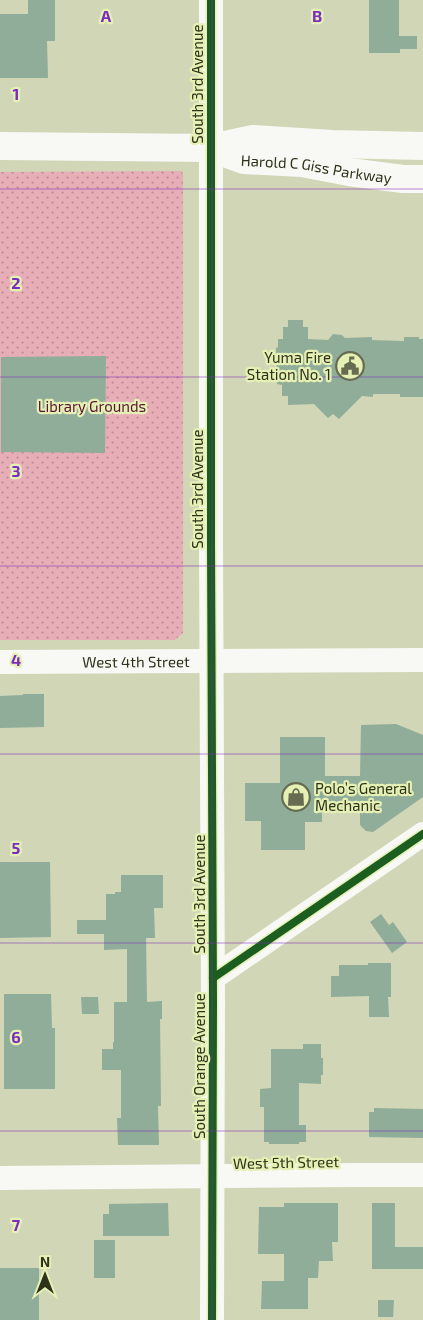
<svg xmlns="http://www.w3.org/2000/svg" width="423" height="1320" font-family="'Exo 2',sans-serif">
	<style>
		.park { fill: url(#park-dots) }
		.building { fill: #90ad99 }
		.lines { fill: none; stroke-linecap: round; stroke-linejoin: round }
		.minor { stroke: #f8f9f4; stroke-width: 24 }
		.major { stroke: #f8f9f4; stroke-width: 28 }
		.cycleway-casing { stroke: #e5f0b5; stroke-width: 11 }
		.cycleway { stroke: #1b5e20; stroke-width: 8 }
		.grid { fill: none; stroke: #7b2cbf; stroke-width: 1; stroke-opacity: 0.55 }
		.labels { text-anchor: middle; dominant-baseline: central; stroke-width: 4.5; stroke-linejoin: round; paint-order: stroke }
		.street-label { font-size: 15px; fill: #2f321b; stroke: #e5f0b5 }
		.poi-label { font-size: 15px; fill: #2f321b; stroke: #e5f0b5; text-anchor: end }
		.park-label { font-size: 15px; fill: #5c1335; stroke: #e5f0b5 }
		.grid-label { font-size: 16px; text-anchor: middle; font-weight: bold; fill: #7b2cbf; stroke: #e5f0b5; stroke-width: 4.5; stroke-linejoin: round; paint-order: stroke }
	</style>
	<defs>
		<pattern id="park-dots" width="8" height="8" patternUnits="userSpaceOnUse" patternTransform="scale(1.25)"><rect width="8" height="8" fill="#e8aeb7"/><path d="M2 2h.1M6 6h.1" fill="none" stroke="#bc8e94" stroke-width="1.8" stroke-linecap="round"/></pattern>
	</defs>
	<rect width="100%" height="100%" fill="#d0d6b6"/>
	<polygon class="park" points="181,171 183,173 183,633 175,640 0,640 0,172"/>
	<g class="building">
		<polygon points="28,0 55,0 55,41 47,41 48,78 0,78 0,14 28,14"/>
		<polygon points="369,0 399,0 399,36 417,36 417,49 400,49 400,53 369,53"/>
		<polygon points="288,320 303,320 303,327 308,327 308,339 328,340 333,334 342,335 345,338 372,337 372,340 404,341 404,337 419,337 419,339 423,339 423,397 400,397 400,394 373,394 373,397 362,396 339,419 333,414 328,418 314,404 288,405 288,396 282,396 282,385 277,384 276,348 278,347 278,339 283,339 283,327 288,327"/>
		<polygon points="106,356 105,453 1,452 1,357"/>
		<polygon points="23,694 44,694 44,727 0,728 0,696 23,695"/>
		<polygon points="396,724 423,735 423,797 373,832 366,831 360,825 360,811 322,810 322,822 305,822 305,850 261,850 261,821 245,821 245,783 280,783 280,737 325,737 325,776 360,776 361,725"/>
		<polygon points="0,862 50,862 51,937 0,938"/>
		<polygon points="121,875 163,875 163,908 154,908 155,938 146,938 147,1002 162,1001 162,1019 160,1019 161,1106 158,1106 159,1145 118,1145 117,1118 121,1118 121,1070 102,1070 102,1049 113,1049 113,1042 114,1042 114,1002 127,1002 127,949 104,950 104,934 77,934 77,920 106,920 106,894 115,894 115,892 121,892"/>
		<polygon points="381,914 389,925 393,922 407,942 392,953 370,922"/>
		<polygon points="368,963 391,963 391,997 388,997 389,1017 369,1017 369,996 331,997 331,976 339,976 339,965 368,965"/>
		<polygon points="4,994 51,994 52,1028 55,1028 55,1089 4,1089"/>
		<polygon points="81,997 98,997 99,1014 82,1014"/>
		<polygon points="303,1044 321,1044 321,1058 323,1058 323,1075 321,1075 321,1084 299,1083 299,1125 306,1125 306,1142 299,1142 299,1144 269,1144 269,1142 264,1142 264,1107 260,1107 260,1089 271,1088 271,1049 303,1049"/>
		<polygon points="374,1108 423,1109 423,1138 369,1137 369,1112 374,1112"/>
		<polygon points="168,1203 169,1236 103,1236 103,1214 109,1214 109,1204"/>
		<polygon points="284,1203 338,1203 338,1242 332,1242 333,1261 319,1261 318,1278 308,1278 308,1309 261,1309 262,1281 284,1281 284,1254 258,1254 259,1207 284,1207"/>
		<polygon points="372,1203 395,1203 395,1247 423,1247 423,1269 372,1269"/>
		<rect x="94" y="1240" width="21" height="38"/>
		<rect x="0" y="1268" width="39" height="52"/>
		<polygon points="378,1300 394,1300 393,1317 378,1317"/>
	</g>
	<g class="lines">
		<g class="minor">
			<polyline points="211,0 211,544 213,1002 212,1320"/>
			<path id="s1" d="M0,662L423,660"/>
			<polyline points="213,978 423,834"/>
			<polyline points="0,1178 358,1175 423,1175"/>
		</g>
		<g class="major">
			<polyline points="0,146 211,148 253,139 332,144 423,146"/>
			<path id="s2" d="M211,148L244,160L302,163L349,172L403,179H423"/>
		</g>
		<defs>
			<g id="cycleway">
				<polyline points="211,0 211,544 213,1002 212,1320"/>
				<polyline points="213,978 423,834"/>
			</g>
		</defs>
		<use href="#cycleway" class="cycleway-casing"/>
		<use href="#cycleway" class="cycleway"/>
	</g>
	<path class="grid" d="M212,0V1320M0,189H423M0,377H423M0,566H423M0,754H423M0,943H423M0,1131H423"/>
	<defs>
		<symbol id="civic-ring" viewBox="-11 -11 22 22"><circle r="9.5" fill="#e5f0b5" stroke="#676b51" stroke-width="1.5"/><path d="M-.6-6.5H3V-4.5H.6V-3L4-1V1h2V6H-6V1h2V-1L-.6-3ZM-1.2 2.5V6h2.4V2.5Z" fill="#676b51"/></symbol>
		<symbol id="shop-ring" viewBox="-11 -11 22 22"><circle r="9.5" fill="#e5f0b5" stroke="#676b51" stroke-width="1.5"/><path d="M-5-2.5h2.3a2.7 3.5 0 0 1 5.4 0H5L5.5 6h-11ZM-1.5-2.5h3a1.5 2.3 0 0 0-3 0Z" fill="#676b51"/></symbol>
	</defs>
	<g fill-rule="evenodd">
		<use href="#civic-ring" x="334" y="350" width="32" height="32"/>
		<use href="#shop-ring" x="280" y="781" width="32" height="32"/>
	</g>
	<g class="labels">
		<g class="street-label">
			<text transform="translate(197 84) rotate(-90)">South 3rd Avenue</text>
			<text stroke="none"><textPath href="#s2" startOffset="108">Harold C Giss Parkway</textPath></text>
			<text transform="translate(197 489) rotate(-90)">South 3rd Avenue</text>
			<text stroke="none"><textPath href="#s1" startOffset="136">West 4th Street</textPath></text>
			<text transform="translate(199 894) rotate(-90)">South 3rd Avenue</text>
			<text transform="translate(199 1066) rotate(-90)">South Orange Avenue</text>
			<text transform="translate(286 1162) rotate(-1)">West 5th Street</text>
		</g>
		<g class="poi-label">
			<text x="331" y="357">Yuma Fire<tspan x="331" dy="17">Station No. 1</tspan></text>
			<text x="315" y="788" text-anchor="start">Polo’s General<tspan x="315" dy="17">Mechanic</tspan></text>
		</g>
		<g class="park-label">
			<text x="92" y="406">Library Grounds</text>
		</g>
	</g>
	<g class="grid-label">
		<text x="106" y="22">A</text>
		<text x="317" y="22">B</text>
		<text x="16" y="100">1</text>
		<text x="16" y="289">2</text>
		<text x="16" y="477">3</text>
		<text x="16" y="666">4</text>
		<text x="16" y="854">5</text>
		<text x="16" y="1043">6</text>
		<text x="16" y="1231">7</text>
	</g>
	<g transform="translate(45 1275)" stroke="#e5f0b5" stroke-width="4" paint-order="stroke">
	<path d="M0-4L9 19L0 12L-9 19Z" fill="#2f321b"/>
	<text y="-8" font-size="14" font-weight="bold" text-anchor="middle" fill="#2f321b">N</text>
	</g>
</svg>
